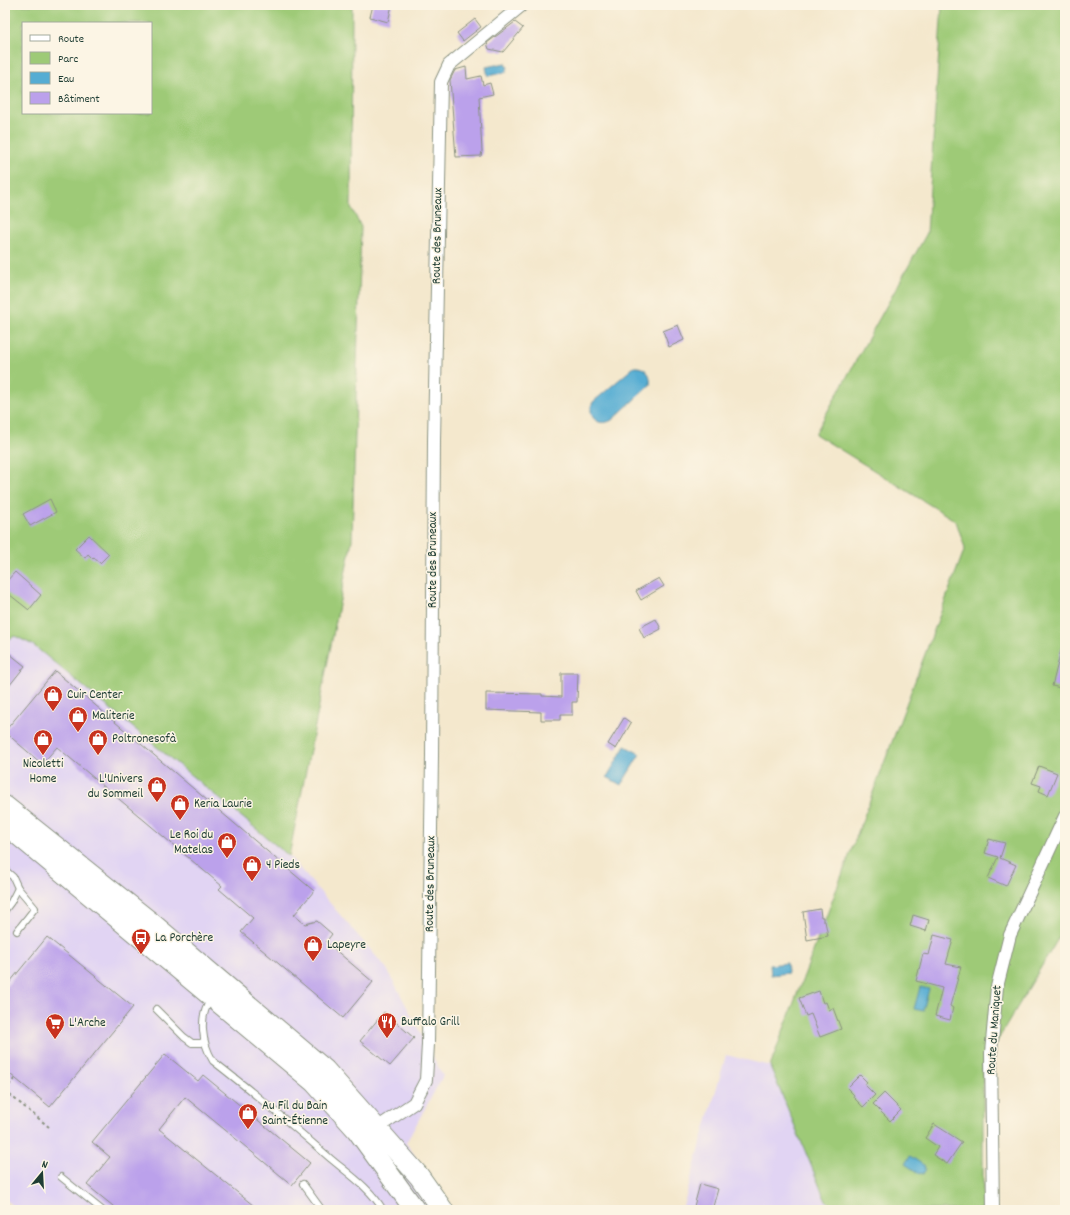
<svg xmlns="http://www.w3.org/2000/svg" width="1070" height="1215" font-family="Dekko,sans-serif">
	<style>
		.built { fill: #e1d4f3 }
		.green { fill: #9eca77; stroke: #5e8456; fill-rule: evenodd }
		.water { fill: #56add3; stroke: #3a7584 }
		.building { fill: #bba1eb }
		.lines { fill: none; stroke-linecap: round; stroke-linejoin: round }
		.service-casing { stroke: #8a9280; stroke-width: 8 }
		.minor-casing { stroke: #8a9280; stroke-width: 14 }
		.primary-casing { stroke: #8a9280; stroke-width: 22 }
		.path { stroke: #8a9280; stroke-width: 2; stroke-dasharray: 3 3; stroke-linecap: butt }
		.service { stroke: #fff; stroke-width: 6 }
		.minor { stroke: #fff; stroke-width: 12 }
		.primary { stroke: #fff; stroke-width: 20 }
		.labels { text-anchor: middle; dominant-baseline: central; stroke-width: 3; stroke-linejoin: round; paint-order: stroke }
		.street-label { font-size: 13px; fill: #1f3d34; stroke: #fcf5e5 }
		.poi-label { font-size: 13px; fill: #1f3d34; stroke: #fcf5e5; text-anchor: start }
	</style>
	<rect width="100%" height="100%" fill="#fcf5e5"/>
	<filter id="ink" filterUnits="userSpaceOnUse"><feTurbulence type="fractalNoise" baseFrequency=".025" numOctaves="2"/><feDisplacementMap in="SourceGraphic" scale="8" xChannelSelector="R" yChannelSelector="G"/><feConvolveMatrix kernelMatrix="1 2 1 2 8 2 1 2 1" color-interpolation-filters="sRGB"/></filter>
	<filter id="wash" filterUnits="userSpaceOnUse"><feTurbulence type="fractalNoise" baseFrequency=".012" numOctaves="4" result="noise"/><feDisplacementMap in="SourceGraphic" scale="16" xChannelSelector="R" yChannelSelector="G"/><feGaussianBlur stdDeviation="0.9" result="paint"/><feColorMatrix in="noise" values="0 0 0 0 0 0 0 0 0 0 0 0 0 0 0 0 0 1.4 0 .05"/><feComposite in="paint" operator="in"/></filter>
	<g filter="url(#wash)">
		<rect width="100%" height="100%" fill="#f4e8cd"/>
		<g class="built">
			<polygon points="15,636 33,645 289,856 387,969 443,1076 406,1143 452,1210 19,1210 5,1199 5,641"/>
			<polygon points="726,1055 770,1066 825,1198 835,1210 682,1210"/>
		</g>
		<g class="green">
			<path d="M5,5H352L351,207L361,227L352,540L289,856L33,645L15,636L5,641ZM23,23H151V113H23Z"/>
			<polygon points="942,5 1065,5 1065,923 1062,932 983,1065 983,1210 835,1210 825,1199 770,1066 965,548 956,521 815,434 927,233"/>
		</g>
		<g class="water">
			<polygon points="505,63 505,65 508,67 506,72 488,76 486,67"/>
			<path d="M634,367C645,366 652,374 650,385L612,420C598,428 586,416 593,402Z"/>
			<polygon points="625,746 640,754 621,785 607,777"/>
			<polygon points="787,963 788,973 771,975 770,965"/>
			<polygon points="920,987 929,989 923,1011 914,1009"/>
			<polygon points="910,1156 925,1166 924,1168 926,1169 923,1174 921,1173 920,1174 905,1164"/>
		</g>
		<g id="blocks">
			<g class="building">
				<polygon points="373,5 392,5 388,22 370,17"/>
				<polygon points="475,19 481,27 463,41 457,33"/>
				<polygon points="515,22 523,28 503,52 489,49 487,43"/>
				<polygon points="466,67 467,79 481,76 483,85 490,83 493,94 479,97 482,151 481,156 456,157 450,80 455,70"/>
				<polygon points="678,325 684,340 669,347 663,331"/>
				<polygon points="50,499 56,512 30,526 23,514"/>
				<polygon points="89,535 109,554 100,563 94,558 93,559 88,554 85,558 75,549"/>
				<polygon points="15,572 41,595 29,610 5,591 5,583"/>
				<polygon points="659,578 664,586 641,600 636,591"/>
				<polygon points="656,619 661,629 644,638 639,628"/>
				<polygon points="1062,647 1065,648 1065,689 1052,686"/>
				<polygon points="5,650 25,666 5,691"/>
				<polygon points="55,671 314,891 294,915 305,924 317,921 332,934 326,942 373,982 343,1018 241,932 253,918 219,889 222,886 132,810 57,747 42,764 5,732 5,731"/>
				<polygon points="561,673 578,673 577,702 572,702 572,715 560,715 560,720 541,720 541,712 486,710 486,693 542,694 542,696 561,697"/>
				<polygon points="624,718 631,723 616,749 608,744"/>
				<polygon points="1039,766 1057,773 1048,795 1039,791 1041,786 1032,783"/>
				<polygon points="989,839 1005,843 1000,858 1016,865 1006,886 988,878 998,857 985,853"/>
				<polygon points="820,909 821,917 823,917 823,921 825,921 828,936 807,940 803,912"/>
				<polygon points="913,915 929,920 926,931 910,926"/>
				<polygon points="934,935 953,940 946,964 961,967 950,1006 953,1008 950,1020 935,1016 942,988 916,981 923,954 929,955"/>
				<polygon points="47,937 133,1007 50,1107 5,1070 5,988"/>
				<polygon points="819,991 823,1003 826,1002 829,1010 833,1008 841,1029 820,1037 811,1014 806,1016 799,998"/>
				<polygon points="384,1012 414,1038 390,1066 360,1041"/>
				<polygon points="165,1054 198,1081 203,1075 310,1163 292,1185 185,1097 159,1129 259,1210 118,1210 87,1185 110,1157 92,1142"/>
				<polygon points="860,1075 867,1082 865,1085 875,1095 863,1107 853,1097 854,1095 847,1088"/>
				<polygon points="884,1093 901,1110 890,1121 873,1104"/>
				<polygon points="934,1124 962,1142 947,1164 933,1155 938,1147 925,1138"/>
				<polygon points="700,1184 718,1189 712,1210 693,1210"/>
			</g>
		</g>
	</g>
	<g filter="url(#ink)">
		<use href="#blocks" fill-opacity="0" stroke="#8a9280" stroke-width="1"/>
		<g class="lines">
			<defs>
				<g id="service">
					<polyline points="5,870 13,877 18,888 35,908 17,931"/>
					<polyline points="5,910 11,902 18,888"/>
					<path d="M211,999C198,1017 202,1043 213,1061C253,1092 292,1125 331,1159C349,1174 371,1189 383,1210"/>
					<polyline points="156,1009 184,1037 192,1043 201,1043 204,1041"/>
					<polyline points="61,1177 102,1210"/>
					<polyline points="303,1184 322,1210"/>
				</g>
				<g id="minor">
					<polyline points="371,1129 377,1128 414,1103 426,1080 428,1044 432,756 434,441 441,82 449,65 522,5"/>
					<polyline points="993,1210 991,1053 997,987 1010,935 1065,816"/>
				</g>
				<g id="primary">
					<polyline points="5,806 148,920 325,1070 419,1176 443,1210"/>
					<polyline points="5,824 314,1082 357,1130 415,1210"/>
				</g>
			</defs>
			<use href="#service" class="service-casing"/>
			<use href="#minor" class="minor-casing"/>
			<use href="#primary" class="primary-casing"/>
			<g class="path">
				<polyline points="5,1090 15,1078"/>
				<polyline points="5,1091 49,1127"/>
			</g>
			<use href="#service" class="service"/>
			<use href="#minor" class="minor"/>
			<use href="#primary" class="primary"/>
		</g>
	</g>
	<defs>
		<symbol id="shop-pin" viewBox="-11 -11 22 30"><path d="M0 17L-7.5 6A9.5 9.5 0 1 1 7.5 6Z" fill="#c8321e" stroke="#fcf5e5"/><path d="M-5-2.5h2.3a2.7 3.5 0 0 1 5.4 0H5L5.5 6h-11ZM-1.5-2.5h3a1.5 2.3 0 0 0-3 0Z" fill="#fff"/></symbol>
		<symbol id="bus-pin" viewBox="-11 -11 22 30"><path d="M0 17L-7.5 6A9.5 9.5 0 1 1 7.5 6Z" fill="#c8321e" stroke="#fcf5e5"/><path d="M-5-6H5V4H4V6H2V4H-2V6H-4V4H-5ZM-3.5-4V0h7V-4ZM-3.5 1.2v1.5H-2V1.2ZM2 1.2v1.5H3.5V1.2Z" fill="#fff"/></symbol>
		<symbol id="restaurant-pin" viewBox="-11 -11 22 30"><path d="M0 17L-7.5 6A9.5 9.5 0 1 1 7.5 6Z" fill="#c8321e" stroke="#fcf5e5"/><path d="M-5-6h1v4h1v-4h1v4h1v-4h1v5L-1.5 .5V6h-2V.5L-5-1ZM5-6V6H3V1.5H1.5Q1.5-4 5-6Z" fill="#fff"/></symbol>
		<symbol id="supermarket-pin" viewBox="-11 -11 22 30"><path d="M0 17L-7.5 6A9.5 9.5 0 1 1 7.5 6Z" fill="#c8321e" stroke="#fcf5e5"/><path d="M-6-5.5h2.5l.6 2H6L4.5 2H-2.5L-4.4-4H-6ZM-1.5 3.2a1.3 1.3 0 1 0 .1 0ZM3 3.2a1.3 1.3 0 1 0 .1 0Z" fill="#fff"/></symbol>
	</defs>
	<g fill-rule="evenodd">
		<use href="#shop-pin" x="42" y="684" width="22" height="30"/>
		<use href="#shop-pin" x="67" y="705" width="22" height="30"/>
		<use href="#shop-pin" x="32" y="728" width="22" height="30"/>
		<use href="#shop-pin" x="87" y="728" width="22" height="30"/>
		<use href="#shop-pin" x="146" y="775" width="22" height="30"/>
		<use href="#shop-pin" x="169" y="793" width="22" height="30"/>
		<use href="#shop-pin" x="216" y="831" width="22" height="30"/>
		<use href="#shop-pin" x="241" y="854" width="22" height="30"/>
		<use href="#bus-pin" x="130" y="927" width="22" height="30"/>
		<use href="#shop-pin" x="302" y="934" width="22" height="30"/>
		<use href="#restaurant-pin" x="376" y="1011" width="22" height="30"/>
		<use href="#supermarket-pin" x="44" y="1012" width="22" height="30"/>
		<use href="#shop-pin" x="237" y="1102" width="22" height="30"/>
	</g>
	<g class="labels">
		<g class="street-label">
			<text transform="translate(438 236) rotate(-89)">Route des Bruneaux</text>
			<text transform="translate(433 560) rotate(-90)">Route des Bruneaux</text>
			<text transform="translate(431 884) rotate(-89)">Route des Bruneaux</text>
			<text transform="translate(995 1030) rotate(-86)">Route du Maniquet</text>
		</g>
		<g class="poi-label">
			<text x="67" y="695">Cuir Center</text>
			<text x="92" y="716">Maliterie</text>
			<text x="112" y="739">Poltronesofà</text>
			<text x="43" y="764" text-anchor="middle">Nicoletti<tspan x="43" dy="15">Home</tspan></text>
			<text x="143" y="779" text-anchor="end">L'Univers<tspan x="143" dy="15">du Sommeil</tspan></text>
			<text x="194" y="804">Keria Laurie</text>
			<text x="213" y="835" text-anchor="end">Le Roi du<tspan x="213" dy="15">Matelas</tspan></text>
			<text x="266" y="865">4 Pieds</text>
			<text x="155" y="938">La Porchère</text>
			<text x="327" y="945">Lapeyre</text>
			<text x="401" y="1022">Buffalo Grill</text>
			<text x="69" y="1023">L'Arche</text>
			<text x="262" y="1106">Au Fil du Bain<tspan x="262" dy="15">Saint-Étienne</tspan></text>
		</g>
	</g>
	<rect width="1070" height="1215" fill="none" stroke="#fcf5e5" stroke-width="20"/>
	<rect x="22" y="22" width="130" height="92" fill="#fcf5e5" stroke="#a4ab9e"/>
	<rect x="30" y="35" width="20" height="6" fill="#ffffff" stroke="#a4ab9e"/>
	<text x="58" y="42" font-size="12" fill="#1f3d34">Route</text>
	<rect x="30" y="52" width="20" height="12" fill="#9eca77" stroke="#a4ab9e"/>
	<text x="58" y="62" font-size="12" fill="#1f3d34">Parc</text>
	<rect x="30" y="72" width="20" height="12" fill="#56add3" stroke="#a4ab9e"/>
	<text x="58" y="82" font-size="12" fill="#1f3d34">Eau</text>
	<rect x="30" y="92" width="20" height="12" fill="#bba1eb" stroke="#a4ab9e"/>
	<text x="58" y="102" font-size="12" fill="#1f3d34">Bâtiment</text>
	<g transform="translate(42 1173) rotate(18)" stroke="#fcf5e5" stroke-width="3" paint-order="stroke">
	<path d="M0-3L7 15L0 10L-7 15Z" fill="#1f3d34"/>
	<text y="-6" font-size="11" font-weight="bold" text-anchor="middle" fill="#1f3d34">N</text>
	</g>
</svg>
